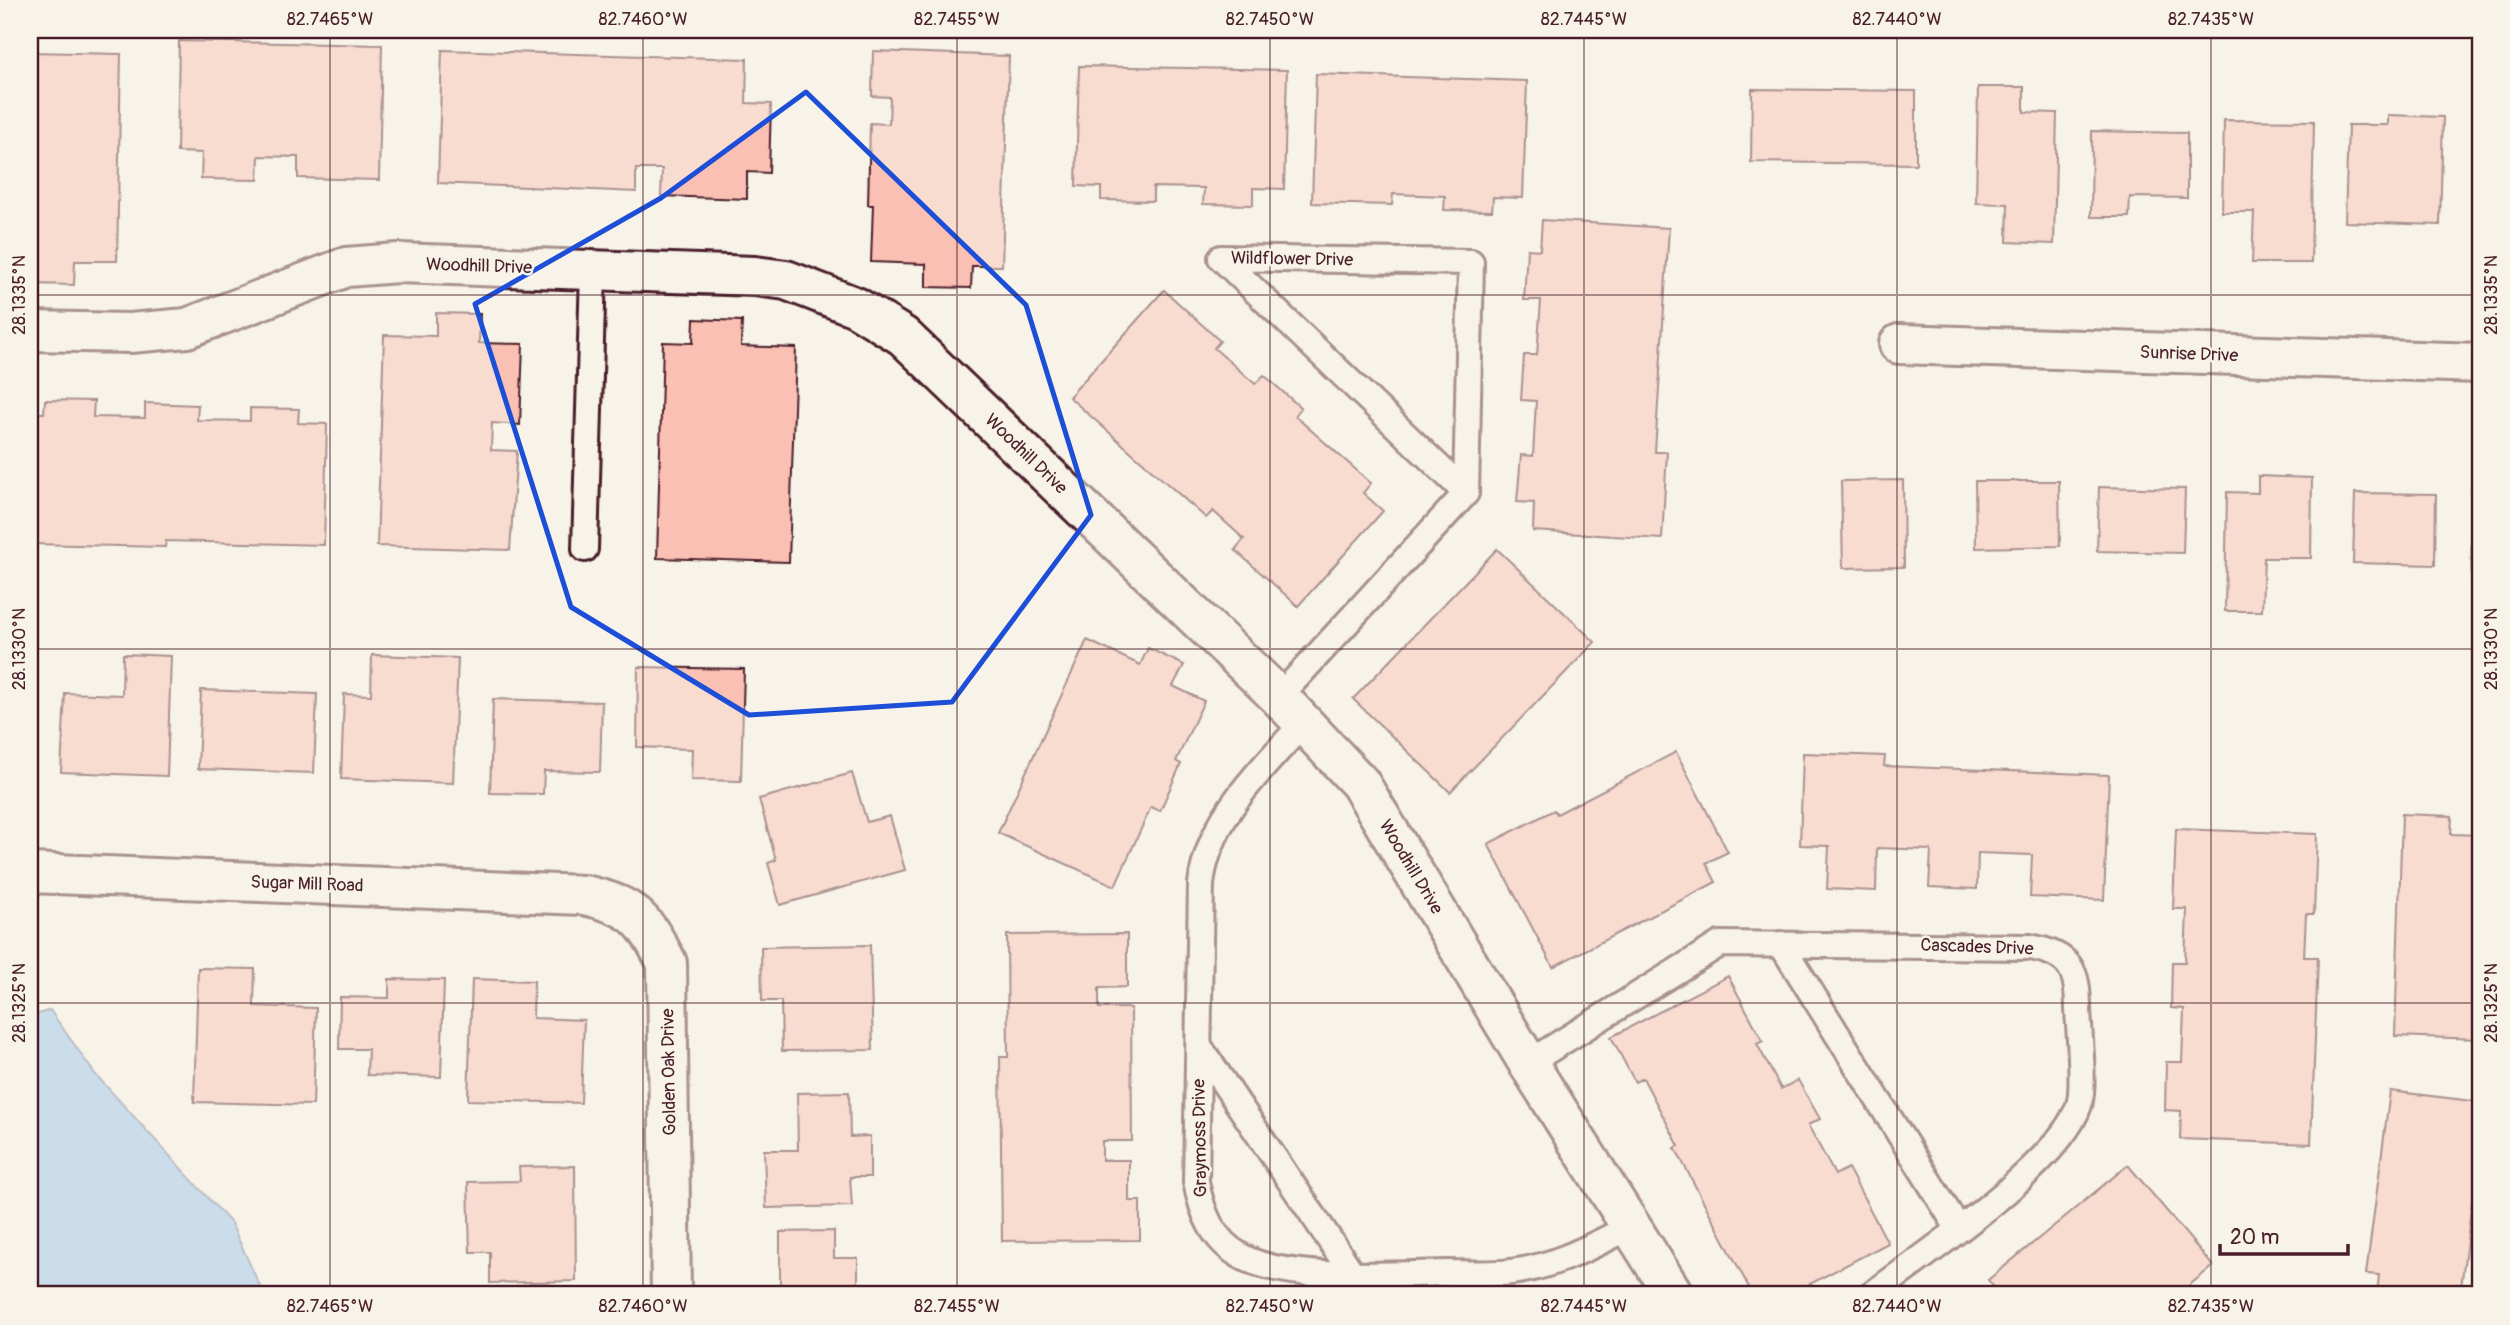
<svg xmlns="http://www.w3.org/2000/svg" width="2510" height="1325" font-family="Pangolin,sans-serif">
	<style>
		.water { fill: #94c1ee; stroke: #7680a0; stroke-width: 2 }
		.building { fill: #fac0b3; stroke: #4a1f2b; stroke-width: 2 }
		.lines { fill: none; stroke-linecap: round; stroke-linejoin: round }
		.lane-casing { stroke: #4a1f2b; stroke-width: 30 }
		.street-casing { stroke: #4a1f2b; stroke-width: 44 }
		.lane { stroke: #f7f3e8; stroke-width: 24 }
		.street { stroke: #f7f3e8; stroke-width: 38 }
		.marked { fill: none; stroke: #1d4ed8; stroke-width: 5; stroke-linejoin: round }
		.ticks { fill: none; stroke: #4a1f2b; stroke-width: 2; stroke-opacity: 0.45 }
		.labels { text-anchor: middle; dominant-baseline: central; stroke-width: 5; stroke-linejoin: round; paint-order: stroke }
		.street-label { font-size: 18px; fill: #4a1f2b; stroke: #f7f3e8 }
		.neatline { fill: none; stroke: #4a1f2b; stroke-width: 2.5 }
		.ticks-label { font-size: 18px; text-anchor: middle; fill: #4a1f2b }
	</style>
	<rect width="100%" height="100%" fill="#f7f3e8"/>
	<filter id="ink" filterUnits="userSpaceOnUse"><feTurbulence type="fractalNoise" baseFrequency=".0143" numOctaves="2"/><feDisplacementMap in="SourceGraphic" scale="14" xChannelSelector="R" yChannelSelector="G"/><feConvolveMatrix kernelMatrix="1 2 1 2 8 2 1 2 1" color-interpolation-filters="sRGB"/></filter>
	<g filter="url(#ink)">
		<polygon class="water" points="50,1010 95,1074 231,1223 264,1295 30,1295 30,1017"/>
		<g class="building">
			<polygon points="179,41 382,45 379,180 298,178 298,157 259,156 258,180 201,179 202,153 177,152"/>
			<polygon points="442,50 747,59 746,103 771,104 769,173 747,172 747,199 661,196 662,169 636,169 636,192 438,183"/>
			<polygon points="873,51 1009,56 1002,266 972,266 971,288 926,287 926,264 871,262 873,205 868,205 870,123 889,124 890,97 872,96"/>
			<polygon points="30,52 121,54 117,261 75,261 74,285 30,284"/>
			<polygon points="1079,66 1287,70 1284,189 1253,188 1253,205 1203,204 1204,188 1153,187 1153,201 1101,200 1101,187 1076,186"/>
			<polygon points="1316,74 1527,81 1523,198 1493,197 1492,211 1444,210 1445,196 1393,194 1392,205 1312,203"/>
			<polygon points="1978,87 2024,87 2024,112 2057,113 2054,244 2007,242 2008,204 1976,203"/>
			<polygon points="1752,89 1916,91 1916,164 1751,162"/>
			<polygon points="2388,115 2443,117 2440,225 2345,222 2348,125 2388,125"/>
			<polygon points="2224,120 2314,121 2311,263 2252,263 2254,212 2222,212"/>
			<polygon points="2092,131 2187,133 2187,198 2130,197 2129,217 2091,217"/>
			<polygon points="2474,133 2480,133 2480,226 2478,226"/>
			<polygon points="1542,220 1669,228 1655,452 1667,452 1662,539 1533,531 1534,503 1517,502 1521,455 1533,456 1536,401 1521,400 1524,355 1537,355 1541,300 1524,300 1527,249 1540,250"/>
			<polygon points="1164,290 1220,341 1214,348 1255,384 1264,375 1301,408 1295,416 1371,483 1363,493 1383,511 1298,606 1235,550 1244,539 1213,511 1206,518 1069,397"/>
			<polygon points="436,313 480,314 479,343 523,344 520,425 492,423 491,450 517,451 510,550 377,546 384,335 436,336"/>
			<polygon points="694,319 742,321 741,346 796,348 789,562 657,558 663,342 693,343"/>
			<polygon points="45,400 94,401 93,417 145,418 145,403 198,405 197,420 250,421 250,408 299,409 298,423 327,424 324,545 166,541 165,547 30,544 30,413 44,413"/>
			<polygon points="2258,476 2312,478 2311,558 2264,558 2262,611 2225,611 2227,492 2258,493"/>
			<polygon points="1903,480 1904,567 1843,568 1841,481"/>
			<polygon points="1975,481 2059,481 2060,546 1976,548"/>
			<polygon points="2099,487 2185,489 2183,553 2097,551"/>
			<polygon points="2471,490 2480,490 2480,611 2472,611"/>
			<polygon points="2355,493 2436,494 2435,565 2353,563"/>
			<polygon points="1497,549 1595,642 1450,792 1353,699"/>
			<polygon points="1087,640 1140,665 1148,648 1184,665 1173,686 1204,701 1176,761 1181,764 1160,811 1151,807 1115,886 998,833"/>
			<polygon points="30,652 32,652 30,752"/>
			<polygon points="123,654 171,656 167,776 61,772 65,693 122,695"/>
			<polygon points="372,655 458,658 453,783 341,779 344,694 371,695"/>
			<polygon points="638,667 744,669 741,781 691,780 692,749 637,747"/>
			<polygon points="201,690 317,694 314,773 198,769"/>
			<polygon points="493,699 602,702 600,772 544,771 543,794 490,793"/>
			<polygon points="1676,752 1728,852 1706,863 1716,882 1553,967 1488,844 1554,810 1557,814"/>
			<polygon points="1803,753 1885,756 1884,766 2109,775 2104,900 2030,897 2032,855 1978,853 1977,889 1929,887 1931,850 1877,848 1876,891 1827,889 1829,846 1800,845"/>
			<polygon points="852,773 867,822 890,816 905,870 780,905 768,863 776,860 759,799"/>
			<polygon points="2402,814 2452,816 2451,834 2480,835 2480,1039 2395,1036"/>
			<polygon points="2176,829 2317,834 2314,914 2306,914 2304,957 2318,957 2311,1144 2180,1139 2181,1111 2165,1110 2166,1062 2182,1062 2184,1009 2171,1008 2172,962 2185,962 2187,909 2173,909"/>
			<polygon points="1127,934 1127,987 1099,988 1099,1008 1131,1008 1132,1141 1102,1141 1102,1160 1129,1160 1129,1201 1140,1201 1140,1240 1002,1241 1000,1057 1008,1057 1007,935"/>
			<polygon points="870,945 873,1050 782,1051 781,1001 762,1001 761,947"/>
			<polygon points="198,968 255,969 254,1006 316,1008 313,1105 194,1102"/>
			<polygon points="1728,976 1763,1041 1757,1044 1781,1089 1798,1080 1820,1119 1808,1125 1835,1175 1848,1168 1888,1243 1789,1295 1753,1295 1675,1148 1679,1146 1643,1078 1635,1082 1611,1037"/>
			<polygon points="389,979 444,980 441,1077 367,1075 368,1049 339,1049 340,997 389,998"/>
			<polygon points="472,979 534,981 533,1018 584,1020 581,1103 468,1100"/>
			<polygon points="2390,1091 2480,1102 2480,1140 2460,1295 2377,1295 2379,1275 2366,1274"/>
			<polygon points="849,1092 850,1137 870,1136 870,1177 850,1177 852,1206 766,1208 764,1150 798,1150 797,1093"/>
			<polygon points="2128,1165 2213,1266 2177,1295 1982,1295 1993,1286 1988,1280"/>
			<polygon points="575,1166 576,1281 490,1283 490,1252 470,1252 468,1182 520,1181 519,1167"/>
			<polygon points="834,1231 834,1258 858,1258 858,1295 765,1295 765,1292 780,1292 780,1232"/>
		</g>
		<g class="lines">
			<defs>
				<g id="lane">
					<polyline points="585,549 593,271"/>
					<polyline points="1279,697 1466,493 1221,258 1471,262 1466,493"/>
					<path d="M1304,722C1261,771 1209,816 1201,884L1196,1182C1202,1212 1212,1240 1241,1256C1285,1282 1395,1274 1447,1273C1468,1273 1490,1275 1511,1272C1554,1267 1592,1246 1630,1227"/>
					<polyline points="1781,944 1958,1228"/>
					<polyline points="1199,1046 1352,1273"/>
					<path d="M1528,1063L1720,944L2030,947C2070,954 2078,969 2078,1009C2079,1032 2085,1086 2079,1105C2060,1164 1924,1255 1871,1295"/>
				</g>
				<g id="street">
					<polyline points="30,331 130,333 187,328 346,267 398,263 755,276 786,280 856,307 903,336 1279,697 1360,783 1528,1063 1674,1295"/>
					<polyline points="1899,344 2480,363"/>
					<path d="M30,873L584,895C634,906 644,918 667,963L671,1295"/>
				</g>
			</defs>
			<use href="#lane" class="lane-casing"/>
			<use href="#street" class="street-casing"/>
			<use href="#lane" class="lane"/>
			<use href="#street" class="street"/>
		</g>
	</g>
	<path d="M0 0H2510V1325H0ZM806,92L1026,305L1091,515L952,702L749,715L571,607L475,304L661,198Z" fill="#f7f3e8" fill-opacity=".55" fill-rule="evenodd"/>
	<path class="marked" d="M806,92L1026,305L1091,515L952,702L749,715L571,607L475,304L661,198Z"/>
	<path class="ticks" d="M330,30V1295M643,30V1295M957,30V1295M1270,30V1295M1584,30V1295M1897,30V1295M2211,30V1295M30,295H2480M30,649H2480M30,1003H2480"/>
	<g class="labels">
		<g class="street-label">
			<text transform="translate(1292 259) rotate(1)">Wildflower Drive</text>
			<text transform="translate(479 266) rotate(2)">Woodhill Drive</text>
			<text transform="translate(2189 354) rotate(2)">Sunrise Drive</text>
			<text transform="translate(1026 454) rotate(44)">Woodhill Drive</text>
			<text transform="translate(1411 867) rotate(59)">Woodhill Drive</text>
			<text transform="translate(307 884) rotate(2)">Sugar Mill Road</text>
			<text transform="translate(1977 947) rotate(2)">Cascades Drive</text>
			<text transform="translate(669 1072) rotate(-91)">Golden Oak Drive</text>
			<text transform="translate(1200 1138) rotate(-91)">Graymoss Drive</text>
		</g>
	</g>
	<rect width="2510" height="1325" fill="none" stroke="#f7f3e8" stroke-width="77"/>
	<path d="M2220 1244v10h128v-10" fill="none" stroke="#4a1f2b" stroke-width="3.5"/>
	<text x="2230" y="1244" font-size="21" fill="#4a1f2b" stroke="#f7f3e8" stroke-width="5" paint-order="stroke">20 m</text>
	<rect x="38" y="38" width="2434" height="1248" class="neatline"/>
	<g class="ticks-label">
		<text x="330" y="25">82.7465°W</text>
		<text x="643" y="25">82.7460°W</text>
		<text x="957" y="25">82.7455°W</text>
		<text x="1270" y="25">82.7450°W</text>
		<text x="1584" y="25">82.7445°W</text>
		<text x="1897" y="25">82.7440°W</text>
		<text x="2211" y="25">82.7435°W</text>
		<text transform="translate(19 295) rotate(-90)" y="6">28.1335°N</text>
		<text transform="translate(2491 295) rotate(-90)" y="6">28.1335°N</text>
		<text transform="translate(19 649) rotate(-90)" y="6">28.1330°N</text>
		<text transform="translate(2491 649) rotate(-90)" y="6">28.1330°N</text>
		<text transform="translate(19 1003) rotate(-90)" y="6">28.1325°N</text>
		<text transform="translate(2491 1003) rotate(-90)" y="6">28.1325°N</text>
		<text x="330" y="1312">82.7465°W</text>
		<text x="643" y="1312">82.7460°W</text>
		<text x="957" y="1312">82.7455°W</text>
		<text x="1270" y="1312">82.7450°W</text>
		<text x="1584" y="1312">82.7445°W</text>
		<text x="1897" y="1312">82.7440°W</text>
		<text x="2211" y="1312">82.7435°W</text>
	</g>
</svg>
